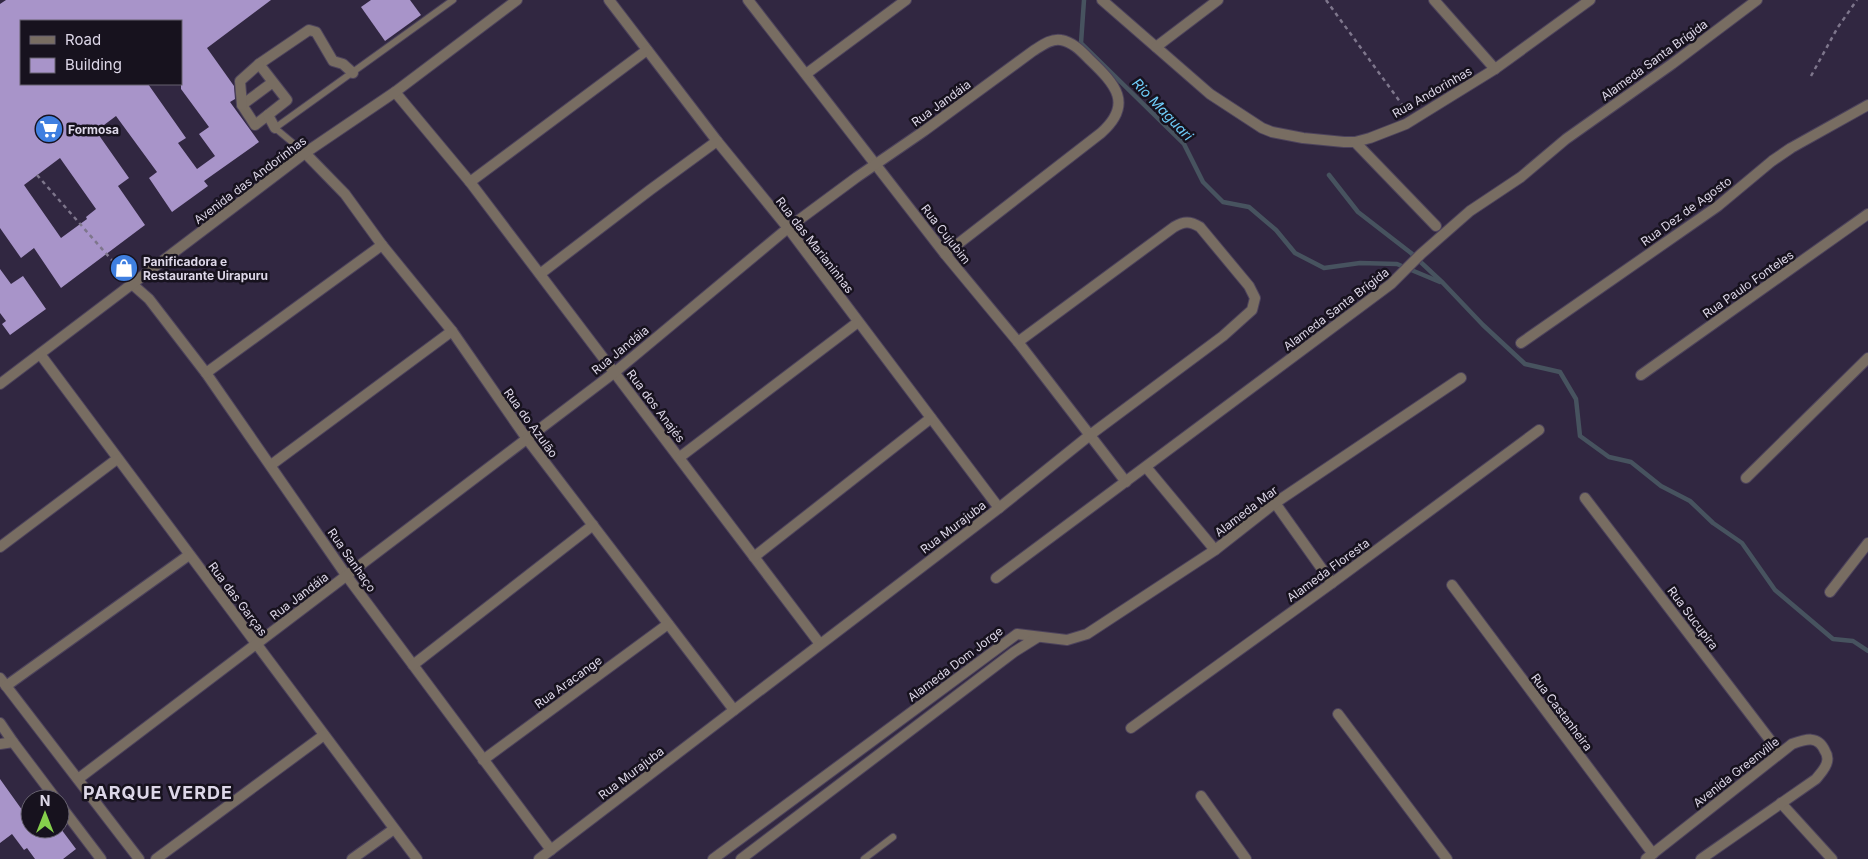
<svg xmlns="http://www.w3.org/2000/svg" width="1868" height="859" font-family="Inter,sans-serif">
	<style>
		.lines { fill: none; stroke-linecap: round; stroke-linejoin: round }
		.stream { stroke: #47535f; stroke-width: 4.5 }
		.building { fill: #a894c9; fill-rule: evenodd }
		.lane-casing { stroke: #4d435c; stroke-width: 8 }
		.street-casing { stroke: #4d435c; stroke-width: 12 }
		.path { stroke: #7e768c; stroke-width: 2.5; stroke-dasharray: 4 4; stroke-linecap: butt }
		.lane { stroke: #786d62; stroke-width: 6 }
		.street { stroke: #786d62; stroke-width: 10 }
		.labels { text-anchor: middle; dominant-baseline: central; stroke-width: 5; stroke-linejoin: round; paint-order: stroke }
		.street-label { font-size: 12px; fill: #ddd7e8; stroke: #17121e }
		.poi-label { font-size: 12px; font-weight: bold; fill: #ddd7e8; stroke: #17121e; text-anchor: start }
		.water-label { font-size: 14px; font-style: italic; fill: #6eccf8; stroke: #17121e }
		.district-label { font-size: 18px; font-weight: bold; letter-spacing: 1px; fill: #ddd7e8; stroke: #17121e }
	</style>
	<rect width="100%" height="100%" fill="#312741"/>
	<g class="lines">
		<g class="stream">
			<polyline points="1084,0 1081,43 1184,144 1203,182 1223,202 1249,207 1276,230 1295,253 1324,268 1360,263 1397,264 1440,282"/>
			<polyline points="1329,175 1358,212 1411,253 1443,283 1483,325 1525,364 1560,372 1576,399 1580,436 1609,457 1631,462 1661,486 1690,501 1713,523 1742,543 1775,590 1833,639 1853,641 1868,651"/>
		</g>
	</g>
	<g class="building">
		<path d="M6,0H271L207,48L234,86L235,99L230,102L259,142L204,181L208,186L172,212L149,178L157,172L116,116L96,131L129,178L118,186L145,225L61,288L34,248L21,258L0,228V4ZM21,21H181V89L209,127L199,134L215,156L197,169L178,143L186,138L148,84H21ZM60,158L96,209L86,217L87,219L61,238L24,185Z"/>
		<polygon points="371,0 410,0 421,15 385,41 361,7"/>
		<polygon points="0,269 11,284 23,276 46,309 10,335 2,324 6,321 0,313"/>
		<polygon points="0,779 30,821 30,829 61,829 76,849 63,859 35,859 27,848 24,850 12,834 0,843"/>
	</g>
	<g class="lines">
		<defs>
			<g id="lane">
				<polyline points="305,153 275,128 453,0"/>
				<polyline points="864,859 893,837"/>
			</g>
			<g id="street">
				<polyline points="609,0 717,141 788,228 999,508"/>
				<polyline points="748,0 945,254 1018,342 1126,482"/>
				<polyline points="1102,0 1210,94 1262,128 1272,132 1303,138 1344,142 1355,142 1370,138 1406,124 1495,69 1590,0"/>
				<polyline points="1434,0 1495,69"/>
				<polyline points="1156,47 1218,0"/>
				<polyline points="806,74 906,0"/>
				<polyline points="273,82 242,105 255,125 287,100 259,64 309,30 316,32 333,61 343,64 353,73"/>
				<polyline points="395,92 470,182 820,644"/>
				<polyline points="242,105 240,81 259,64"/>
				<polyline points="268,115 275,128"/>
				<polyline points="1355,142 1436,226"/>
				<polyline points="305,153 345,194 382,245 452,331 527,439 734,710"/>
				<polyline points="470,182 647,50"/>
				<polyline points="540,274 650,190 717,141"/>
				<polyline points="132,284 149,299 206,373 346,575 551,850"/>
				<polyline points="1521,343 1718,206 1772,161 1791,148 1868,105"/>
				<polyline points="40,354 417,859"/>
				<polyline points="206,373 382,245"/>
				<polyline points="1641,375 1868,214"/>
				<polyline points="0,384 305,153 395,92 517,0"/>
				<polyline points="680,457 858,322"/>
				<polyline points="271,465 452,331"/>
				<polyline points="1146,467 1215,550"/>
				<polyline points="1746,478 1868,358"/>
				<polyline points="1585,498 1780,753"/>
				<polyline points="1275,503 1332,583"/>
				<polyline points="0,547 117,459"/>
				<polyline points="754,557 931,418"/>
				<polyline points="996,578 1391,284 1421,254 1470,211 1521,177 1566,139 1672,64 1757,0"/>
				<polyline points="1452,585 1653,854"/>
				<polyline points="1830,592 1868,543"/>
				<polyline points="413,665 593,525"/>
				<polyline points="0,678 139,859"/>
				<polyline points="6,686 189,555"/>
				<polyline points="1338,714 1447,859"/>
				<polyline points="0,723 13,742"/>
				<polyline points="1131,728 1332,583 1539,430"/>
				<polyline points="0,744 13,742 56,799"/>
				<polyline points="483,760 668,624"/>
				<path d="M78,779L615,372L788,228L857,177L924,131L1033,51C1041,46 1051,38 1061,40C1073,42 1082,52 1090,60C1115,84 1134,104 1101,133L945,254"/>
				<polyline points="1201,796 1246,859"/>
				<polyline points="1781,803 1832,859"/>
				<polyline points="60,805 101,859"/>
				<polyline points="156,859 324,735"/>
				<polyline points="352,859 394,829"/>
				<path d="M539,859L999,508L1090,435L1223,336L1252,310L1255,298L1249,286L1200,227C1190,221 1184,221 1174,227L1018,342"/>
				<polyline points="713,859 1017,634 1067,640 1087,634 1215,550 1275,503 1461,378"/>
				<polyline points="741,859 1014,652 1038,637"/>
				<path d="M1646,859L1792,744C1806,739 1818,735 1825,751C1827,754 1828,758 1827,762C1826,768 1820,774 1816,779L1701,859"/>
			</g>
		</defs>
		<use href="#lane" class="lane-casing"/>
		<use href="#street" class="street-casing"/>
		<g class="path">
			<polyline points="1326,0 1406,110"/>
			<polyline points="1811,76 1838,27 1857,0"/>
			<polyline points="37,175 125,275"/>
		</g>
		<use href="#lane" class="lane"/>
		<use href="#street" class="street"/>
	</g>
	<defs>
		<symbol id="supermarket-disc" viewBox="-11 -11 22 22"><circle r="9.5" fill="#3f7fe0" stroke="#17121e"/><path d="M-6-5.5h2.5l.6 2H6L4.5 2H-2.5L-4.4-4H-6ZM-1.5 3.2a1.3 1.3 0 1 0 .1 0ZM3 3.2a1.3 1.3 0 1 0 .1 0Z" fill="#fff"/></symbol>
		<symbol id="shop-disc" viewBox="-11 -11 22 22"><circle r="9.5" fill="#3f7fe0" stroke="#17121e"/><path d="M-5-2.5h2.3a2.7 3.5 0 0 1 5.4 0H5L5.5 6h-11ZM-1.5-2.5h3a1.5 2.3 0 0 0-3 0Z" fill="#fff"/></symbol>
	</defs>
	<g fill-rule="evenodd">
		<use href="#supermarket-disc" x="33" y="113" width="32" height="32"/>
		<use href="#shop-disc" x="108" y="252" width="32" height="32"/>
	</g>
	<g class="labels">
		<g class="street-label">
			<text transform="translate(1654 60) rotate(-36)">Alameda Santa Brígida</text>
			<text transform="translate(1432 92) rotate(-30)">Rua Andorinhas</text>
			<text transform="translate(941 103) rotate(-36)">Rua Jandáia</text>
			<text transform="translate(250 180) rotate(-37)">Avenida das Andorinhas</text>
			<text transform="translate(1686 211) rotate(-36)">Rua Dez de Agosto</text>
			<text transform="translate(946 234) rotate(52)">Rua Cujubim</text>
			<text transform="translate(815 245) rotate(52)">Rua das Marianinhas</text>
			<text transform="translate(1748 284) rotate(-35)">Rua Paulo Fonteles</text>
			<text transform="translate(1336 309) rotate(-37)">Alameda Santa Brígida</text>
			<text transform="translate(620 350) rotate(-39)">Rua Jandáia</text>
			<text transform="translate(656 406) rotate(53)">Rua dos Anajés</text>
			<text transform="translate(531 423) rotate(54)">Rua do Azulão</text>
			<text transform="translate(1246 511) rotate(-37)">Alameda Mar</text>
			<text transform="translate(953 527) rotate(-37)">Rua Murajuba</text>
			<text transform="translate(352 560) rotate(55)">Rua Sanhaço</text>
			<text transform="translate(1328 570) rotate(-36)">Alameda Floresta</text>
			<text transform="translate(299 596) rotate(-37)">Rua Jandáia</text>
			<text transform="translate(238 599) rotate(53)">Rua das Garças</text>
			<text transform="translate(1693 618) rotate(53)">Rua Sucupira</text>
			<text transform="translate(955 664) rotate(-37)">Alameda Dom Jorge</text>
			<text transform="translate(568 682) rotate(-36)">Rua Aracange</text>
			<text transform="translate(1562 712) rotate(53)">Rua Castanheira</text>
			<text transform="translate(1736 772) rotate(-38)">Avenida Greenville</text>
			<text transform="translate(631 773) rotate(-37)">Rua Murajuba</text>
		</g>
		<g class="poi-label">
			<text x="68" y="129">Formosa</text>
			<text x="143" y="261">Panificadora e<tspan x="143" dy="14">Restaurante Uirapuru</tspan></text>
		</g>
		<g class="water-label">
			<text transform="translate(1163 109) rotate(46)">Rio Maguari</text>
		</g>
		<g class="district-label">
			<text x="158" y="792">PARQUE VERDE</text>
		</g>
	</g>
	<rect x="20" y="20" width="162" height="65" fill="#17121e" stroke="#66616f"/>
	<rect x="30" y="36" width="25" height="8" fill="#786d62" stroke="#66616f"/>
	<text x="65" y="45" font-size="15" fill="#ddd7e8">Road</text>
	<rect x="30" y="58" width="25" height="15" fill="#a894c9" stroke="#66616f"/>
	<text x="65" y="70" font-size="15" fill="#ddd7e8">Building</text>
	<g transform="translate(45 814)"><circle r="24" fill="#17121e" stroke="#66616f"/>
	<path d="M0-4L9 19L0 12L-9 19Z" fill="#86cf4c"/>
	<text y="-8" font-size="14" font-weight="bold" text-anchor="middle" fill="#ddd7e8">N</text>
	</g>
</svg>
